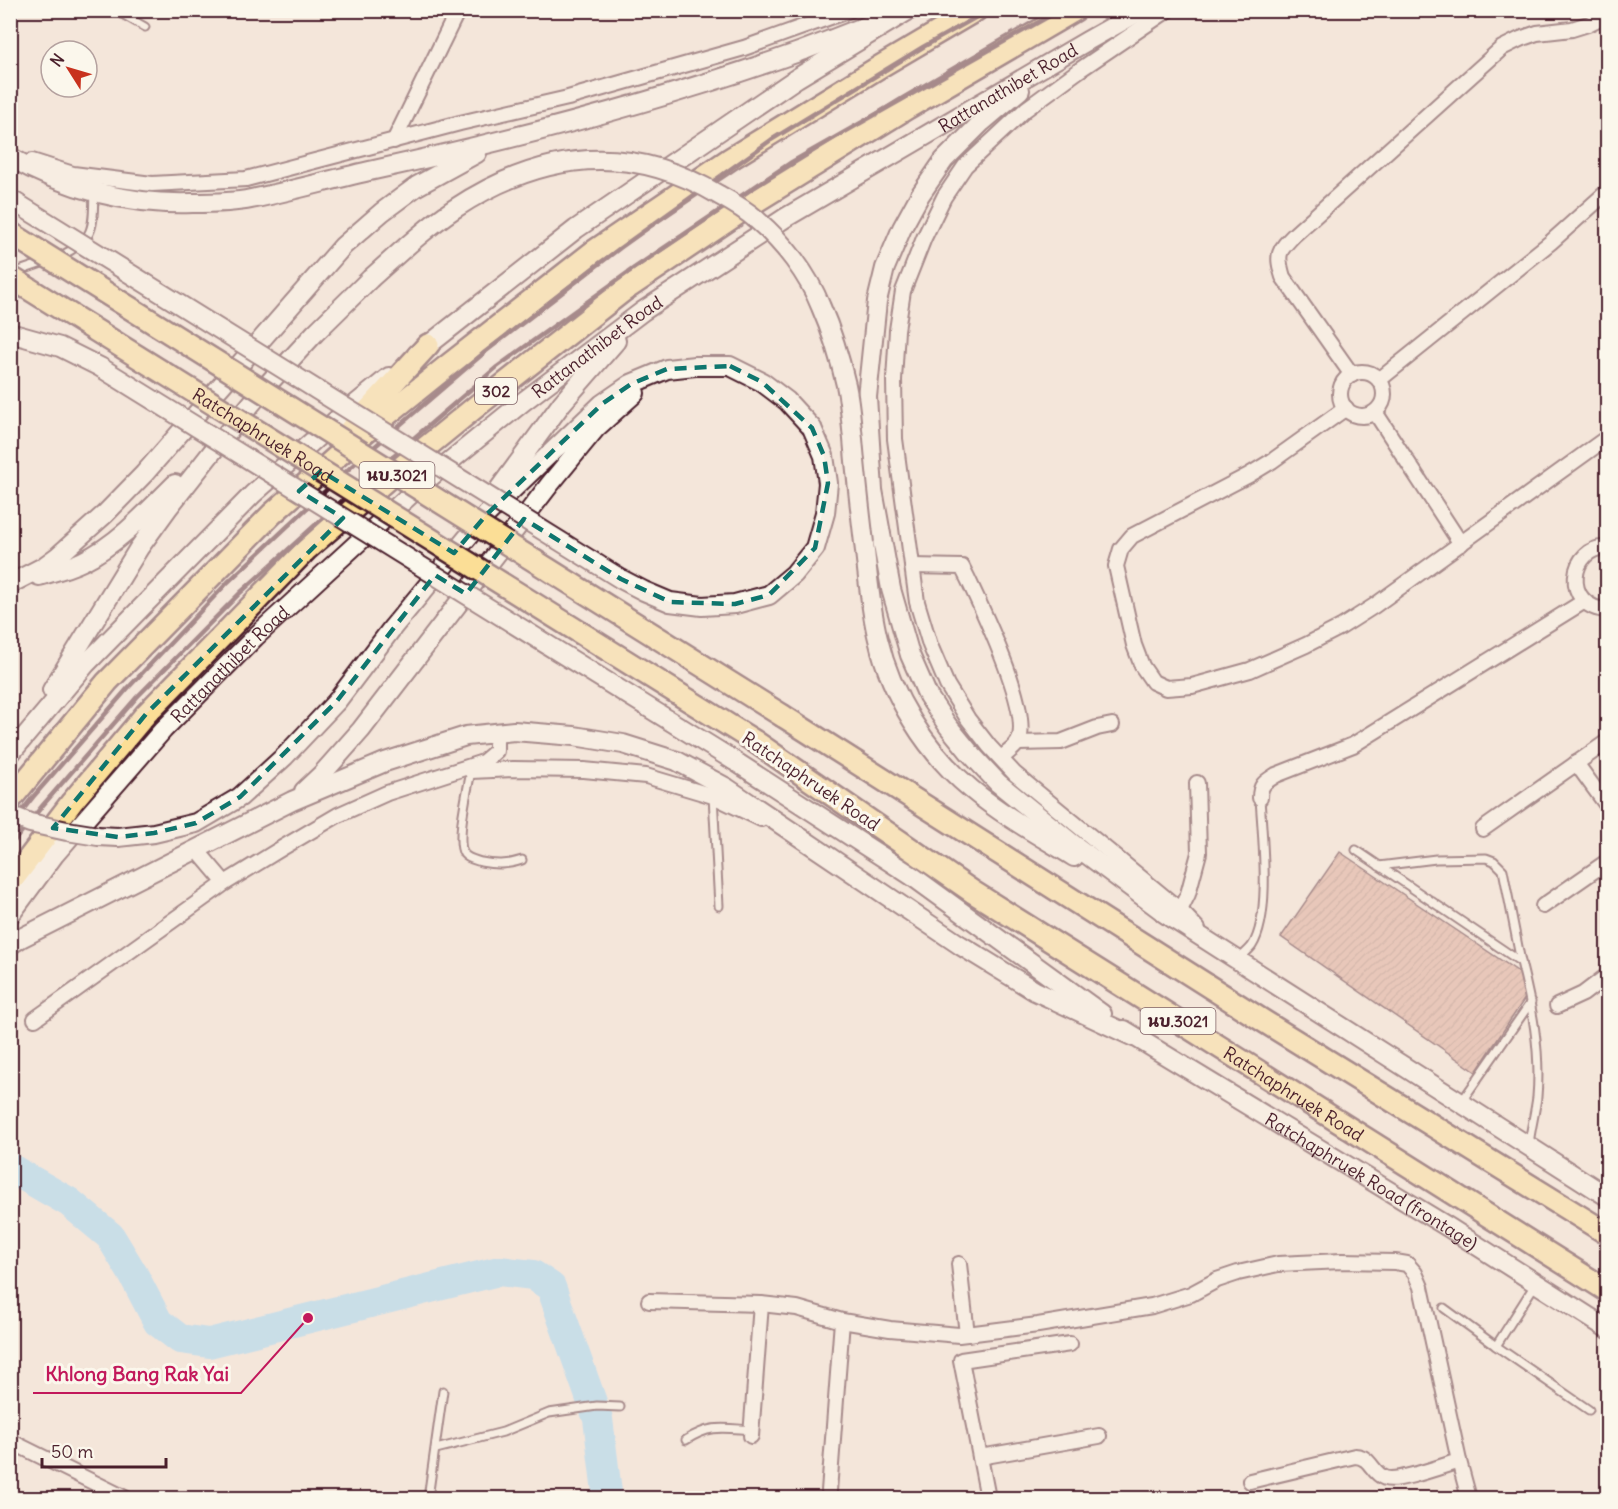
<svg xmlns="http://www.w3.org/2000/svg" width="1618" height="1509" font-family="Delius,'Playpen Sans Thai',sans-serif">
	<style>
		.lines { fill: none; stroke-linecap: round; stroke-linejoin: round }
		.river { stroke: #96d5f7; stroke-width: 30 }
		.building { fill: url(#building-hatch); stroke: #4a1f2b; stroke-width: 1.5 }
		.lane-casing { stroke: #4a1f2b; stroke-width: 11 }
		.street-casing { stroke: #4a1f2b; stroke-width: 18 }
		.secondary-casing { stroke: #4a1f2b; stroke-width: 22 }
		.primary-casing { stroke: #4a1f2b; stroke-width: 26 }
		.lane { stroke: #fbf7ec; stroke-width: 7 }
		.street { stroke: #fbf7ec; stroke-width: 14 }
		.secondary { stroke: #fbf7ec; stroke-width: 18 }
		.primary { stroke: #fbde96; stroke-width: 21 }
		.rail { stroke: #4a1f2b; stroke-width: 4.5 }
		.secondary-bridge-casing { stroke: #4a1f2b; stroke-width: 22; stroke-linecap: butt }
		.primary-bridge-casing { stroke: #4a1f2b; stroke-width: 26; stroke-linecap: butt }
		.secondary-bridge { stroke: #fbf7ec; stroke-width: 18 }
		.primary-bridge { stroke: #fbde96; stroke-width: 21 }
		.marked { fill: none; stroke: #0f766e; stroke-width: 4.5; stroke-dasharray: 12 8; stroke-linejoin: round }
		.labels { text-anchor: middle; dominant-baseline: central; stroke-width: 6; stroke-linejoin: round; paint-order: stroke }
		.shield { fill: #fbf7ec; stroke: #7f6065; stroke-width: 1.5 }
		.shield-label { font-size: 16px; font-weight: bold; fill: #4a1f2b }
		.street-label { font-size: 18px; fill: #4a1f2b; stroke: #fbf7ec }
		.leader { fill: none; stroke: #c2185b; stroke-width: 2 }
		.callout-dot { fill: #c2185b; stroke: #fbf7ec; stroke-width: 2 }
		.callout-label { font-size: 20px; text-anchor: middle; font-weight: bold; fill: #c2185b; stroke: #fbf7ec; stroke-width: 6; stroke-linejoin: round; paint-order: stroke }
	</style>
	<defs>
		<pattern id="building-hatch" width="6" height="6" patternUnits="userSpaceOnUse" patternTransform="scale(1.5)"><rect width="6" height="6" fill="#daa392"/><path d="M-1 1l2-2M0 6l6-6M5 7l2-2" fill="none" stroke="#b38477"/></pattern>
	</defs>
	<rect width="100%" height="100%" fill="#f4e6da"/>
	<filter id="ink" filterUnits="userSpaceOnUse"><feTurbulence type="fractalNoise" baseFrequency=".0167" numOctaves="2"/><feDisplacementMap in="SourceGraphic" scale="12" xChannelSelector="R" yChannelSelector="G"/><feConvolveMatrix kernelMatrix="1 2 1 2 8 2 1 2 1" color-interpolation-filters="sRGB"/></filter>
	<g filter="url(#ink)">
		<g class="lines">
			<polyline class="river" points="10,1168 69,1202 110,1236 133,1274 158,1322 180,1339 209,1343 499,1271 533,1275 551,1287 598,1419 607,1492 606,1498"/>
		</g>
		<polygon class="building" points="1340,852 1523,975 1527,995 1476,1072 1281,937"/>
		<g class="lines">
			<defs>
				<g id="lane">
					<polyline points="115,10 145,27"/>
					<path d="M13,273C35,265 76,255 88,235C95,224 93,205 94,192"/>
					<path d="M471,771C468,788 455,841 464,854C468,859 475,860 481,862C496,865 507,865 522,860"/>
					<polyline points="713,796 719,906"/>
					<path d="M1356,850L1521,962C1532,1006 1541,1051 1537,1097C1535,1113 1531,1128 1529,1144"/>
					<polyline points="1379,866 1436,859 1486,858 1494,861 1503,870 1521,962"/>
					<path d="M1239,959C1243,955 1248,951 1252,946C1272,915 1262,835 1260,798"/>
					<polyline points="1462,1101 1531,1002"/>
					<polyline points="1444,1308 1496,1346 1536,1283"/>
					<polyline points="1496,1346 1589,1410"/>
					<path d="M686,1440C711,1424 723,1428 751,1430"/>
					<polyline points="436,1449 503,1432 549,1413 597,1406 620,1407"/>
					<polyline points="428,1498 443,1391"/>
				</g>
				<g id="street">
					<polyline points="1168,10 1078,71 1026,109 965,166 944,197 924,238 903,291 897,330 894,380 895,439 917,602 930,645 947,685 968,719 989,746 1015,774 1180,910 1198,929"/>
					<polyline points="394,141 458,10"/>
					<polyline points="32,161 73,174 152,184 246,179 460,123 568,98 744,48 850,10"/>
					<circle cx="1362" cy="394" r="22"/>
					<path d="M1352,375L1283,277C1276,254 1278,251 1295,234L1502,48L1520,39L1537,33L1572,29L1588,24L1608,14"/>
					<polyline points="1379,380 1551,242 1608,191"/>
					<polyline points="1346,408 1272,461 1249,475 1132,536 1121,549 1116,566 1134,645 1142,666 1153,682 1166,688 1192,686 1250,670 1306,645 1341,627 1374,606 1608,437"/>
					<polyline points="1375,412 1461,544"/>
					<path d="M1608,548C1570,544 1560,608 1608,610"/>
					<path d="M912,566L962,567L968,579C982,609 1033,713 1018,742C1015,748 1006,754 1001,758"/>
					<polyline points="1018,743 1061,742 1097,728 1112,725"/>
					<polyline points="1576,763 1608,807"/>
					<polyline points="471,771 513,769 584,770 646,776 713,796 761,819"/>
					<path d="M1260,798C1260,784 1265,782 1276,775L1353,745L1583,602"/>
					<polyline points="1483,829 1608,741"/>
					<polyline points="197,850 225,883"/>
					<polyline points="1543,906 1608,861"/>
					<polyline points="1180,910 1188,894 1199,853 1197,783"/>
					<polyline points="1557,1006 1583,994 1608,975"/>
					<polyline points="35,1019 225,883 282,848 338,815 387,793 483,762 496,751 496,733"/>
					<polyline points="959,1264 967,1334"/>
					<polyline points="649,1301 761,1304 797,1308 842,1321 890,1329 959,1335 1038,1325 1152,1306 1191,1294 1217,1280 1238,1273 1278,1264 1342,1261 1395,1262 1407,1264 1415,1273 1421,1287 1459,1461 1469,1498"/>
					<polyline points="751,1436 761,1304"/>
					<polyline points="10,1441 125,1498"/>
					<polyline points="980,1457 1099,1436"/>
					<path d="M1250,1481L1355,1456C1372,1457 1371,1473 1385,1478C1397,1483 1445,1465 1459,1461"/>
					<polyline points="829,1491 842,1321"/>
					<polyline points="988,1498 961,1360 1070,1344"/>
				</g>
				<g id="secondary">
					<polyline points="1020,90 982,122 944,160 920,195 902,228 885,268 877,301 867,397 873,490 891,589 910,655 928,696 948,726 970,753 998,783 1073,844 1173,919"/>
					<path d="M10,157C65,189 129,205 192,203C211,203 233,203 251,199C292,191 333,179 374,170C516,139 657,102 793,54C819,45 844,34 869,25"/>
					<polyline points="417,354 576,229 797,78 909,10"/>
					<polyline points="499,489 562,403 616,341"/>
					<path d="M864,543C868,575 870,608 878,639C891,695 926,752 971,789C1002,815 1040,836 1074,857"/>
					<path d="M39,576C53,572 69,568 83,561C119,543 147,512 175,484"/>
					<polyline points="10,584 43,567 58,556 105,514 144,474 343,246 382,212 417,186 477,153"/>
					<polyline points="52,690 139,548 168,508 235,423 267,385 315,333 370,279"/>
					<polyline points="337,701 393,627 487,514 602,404 631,384 667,369 695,366 730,366 762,382 787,401 812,428"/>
					<polyline points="10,754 86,664 253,494 340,417 389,377"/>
					<polyline points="733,760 912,876 1102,1014"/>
					<polyline points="304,791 322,774 361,730 550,484 596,428 635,393"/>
					<polyline points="1164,913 1608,1197"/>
					<path id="s1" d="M10,915L55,854L163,730L255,637L423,483L524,401L643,311L785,218L1087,41L1142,10"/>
					<polyline points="10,945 21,938 292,801 385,762 466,736 514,731 574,736 623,744 677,761 727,788 960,945 1035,991 1134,1037"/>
					<path id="s2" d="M1124,1030L1448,1227L1608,1329"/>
				</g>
				<g id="primary">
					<polyline points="350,430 428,345"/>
					<polyline points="783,716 1265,1022 1608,1234"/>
					<path id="s3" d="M754,741L973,892L1608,1291"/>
					<polyline points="10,800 107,682 272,514 358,438 446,367 593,252 730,159 881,66 976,10"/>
					<polyline points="10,883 72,802 146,714 307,549 392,475 478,405 623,291 758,200 907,108 1075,10"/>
				</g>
			</defs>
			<use href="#lane" class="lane-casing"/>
			<use href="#street" class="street-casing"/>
			<use href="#secondary" class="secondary-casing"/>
			<use href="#primary" class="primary-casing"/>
			<use href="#lane" class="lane"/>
			<use href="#street" class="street"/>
			<use href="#secondary" class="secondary"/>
			<use href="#primary" class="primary"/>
			<g class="rail">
				<polyline points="10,826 33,797 128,688 228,582 352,466 485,352 620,248 771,140 923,47 989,10"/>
				<polyline points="10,846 43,805 137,697 240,593 366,479 497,367 634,268 790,163 1060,10"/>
			</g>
			<defs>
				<g id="secondary-bridge">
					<polyline points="10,199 621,579 644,591 670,602 702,606 735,604 769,595 794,574 815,548 825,513 828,483 824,456 812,428"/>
					<path d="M370,279C397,255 424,229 454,209C540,152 629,141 719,195C732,202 746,210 757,220C784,243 808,274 821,307C832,332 840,359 846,385C850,403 851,421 853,439C856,474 860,509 864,543"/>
					<polyline points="10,333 60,347 100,367 733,760"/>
					<polyline points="10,815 30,823 67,831 98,836 118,837 154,833 196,823 240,797 285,756 337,701"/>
				</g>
				<g id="primary-bridge">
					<polyline points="10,233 783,716"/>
					<path id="s4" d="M10,277L754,741"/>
				</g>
			</defs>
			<use href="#secondary-bridge" class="secondary-bridge-casing"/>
			<use href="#primary-bridge" class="primary-bridge-casing"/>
			<use href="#secondary-bridge" class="secondary-bridge"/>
			<use href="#primary-bridge" class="primary-bridge"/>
		</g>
	</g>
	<path d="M0 0H1618V1509H0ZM730,366L762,382L812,428L824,456L828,483L815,548L769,595L735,604L670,602L621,579L524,519L466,594L435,575L337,701L240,797L196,823L154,833L118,837L53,828L146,714L343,518L299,491L321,471L454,553L487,514L602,404L631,384L667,369Z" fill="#f4e6da" fill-opacity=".55" fill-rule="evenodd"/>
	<path class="marked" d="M730,366L762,382L812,428L824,456L828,483L815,548L769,595L735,604L670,602L621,579L524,519L466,594L435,575L337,701L240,797L196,823L154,833L118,837L53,828L146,714L343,518L299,491L321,471L454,553L487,514L602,404L631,384L667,369Z"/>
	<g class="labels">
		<g class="shield">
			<rect x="475" y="378" width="42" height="26" rx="4.5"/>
			<rect x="359.5" y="462" width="75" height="26" rx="4.5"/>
			<rect x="1140.5" y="1008" width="75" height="26" rx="4.5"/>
		</g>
		<g class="shield-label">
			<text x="496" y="391">302</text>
			<text x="397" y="475">นบ.3021</text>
			<text x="1178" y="1021">นบ.3021</text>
		</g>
		<g class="street-label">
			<text stroke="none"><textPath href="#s1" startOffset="1306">Rattanathibet Road</textPath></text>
			<text stroke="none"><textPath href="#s1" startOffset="820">Rattanathibet Road</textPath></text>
			<text stroke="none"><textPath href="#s4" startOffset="298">Ratchaphruek Road</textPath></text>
			<text stroke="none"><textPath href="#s1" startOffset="334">Rattanathibet Road</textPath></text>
			<text transform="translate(811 781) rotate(34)">Ratchaphruek Road</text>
			<text stroke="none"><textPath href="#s3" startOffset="645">Ratchaphruek Road</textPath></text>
			<text stroke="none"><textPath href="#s2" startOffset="290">Ratchaphruek Road (frontage)</textPath></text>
		</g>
	</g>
	<path class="leader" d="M308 1318L241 1393H33"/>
	<circle class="callout-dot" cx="308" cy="1318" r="6"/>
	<g class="callout-label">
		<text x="137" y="1381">Khlong Bang Rak Yai</text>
	</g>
	<rect width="1618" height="1509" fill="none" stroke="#fbf7ec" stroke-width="36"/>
	<rect x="18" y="18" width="1582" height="1473" fill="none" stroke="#4a1f2b" stroke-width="2" filter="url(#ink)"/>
	<g transform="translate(69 69) rotate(307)"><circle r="28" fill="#fbf7ec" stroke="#b4a19f" stroke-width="1.5"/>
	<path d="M0-4.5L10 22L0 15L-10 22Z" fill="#c8321e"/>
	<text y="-9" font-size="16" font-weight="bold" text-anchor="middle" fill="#4a1f2b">N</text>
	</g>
	<path d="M42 1458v9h124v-9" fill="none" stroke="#4a1f2b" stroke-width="3"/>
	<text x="51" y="1458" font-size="18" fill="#4a1f2b" stroke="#fbf7ec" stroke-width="4.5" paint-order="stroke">50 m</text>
</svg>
